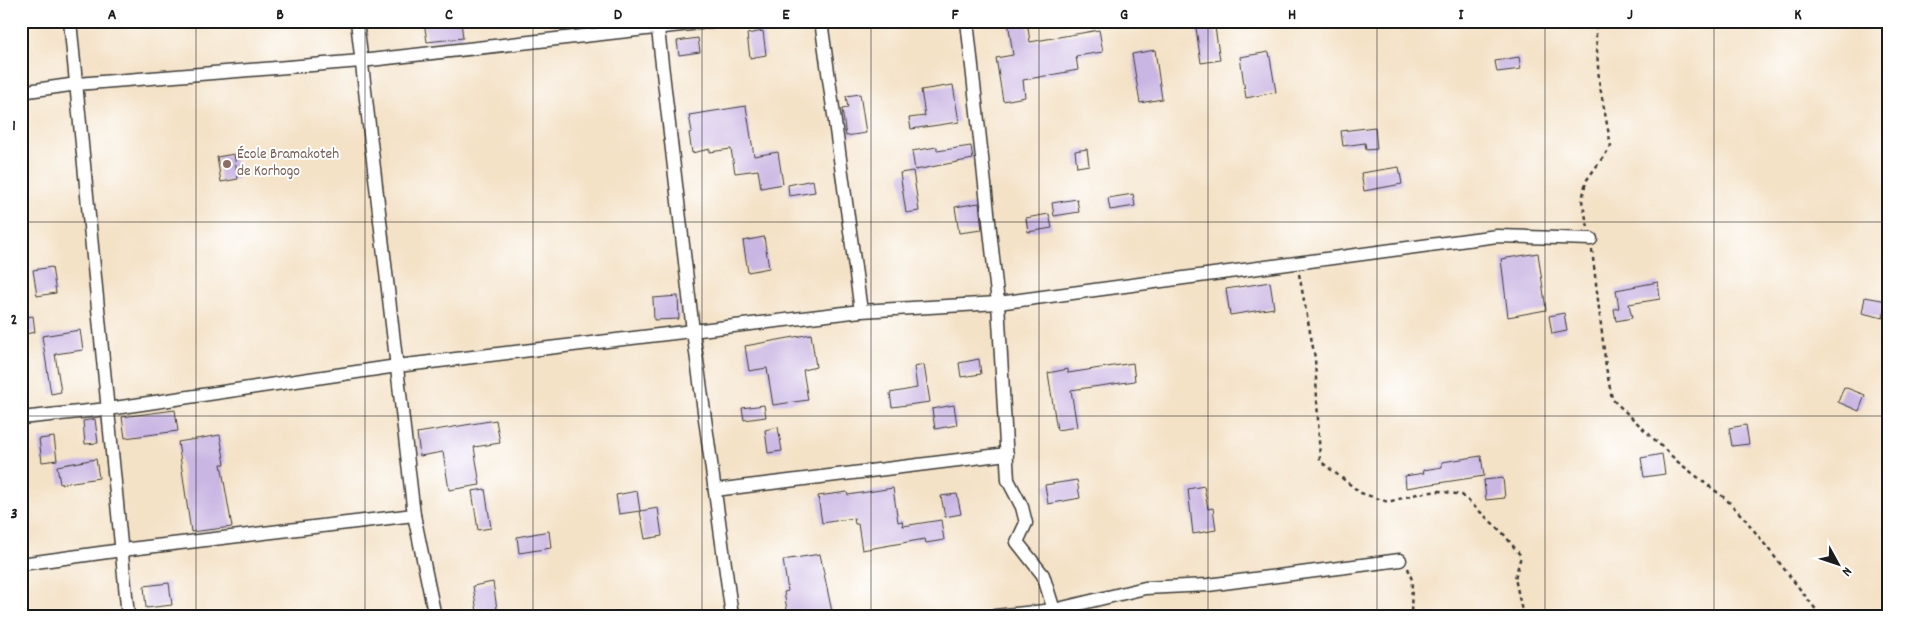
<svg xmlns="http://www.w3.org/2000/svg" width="1910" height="637" font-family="Dekko,sans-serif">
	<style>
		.building { fill: #cab6e3 }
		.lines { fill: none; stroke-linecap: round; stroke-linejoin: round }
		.street-casing { stroke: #3c3a36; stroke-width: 15 }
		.path { stroke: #3c3a36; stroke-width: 2.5; stroke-dasharray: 4 4; stroke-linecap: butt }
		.street { stroke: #fff; stroke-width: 12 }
		.grid { fill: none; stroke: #1c1c1c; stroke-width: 1; stroke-opacity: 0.55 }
		.education-dot { fill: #8d6e63; stroke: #fff; stroke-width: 2 }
		.labels { text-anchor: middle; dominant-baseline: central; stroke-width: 4; stroke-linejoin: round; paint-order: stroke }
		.education-label { font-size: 15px; fill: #785e54; stroke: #fff; text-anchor: start }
		.neatline { fill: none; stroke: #1c1c1c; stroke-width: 2 }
		.grid-label { font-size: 16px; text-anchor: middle; font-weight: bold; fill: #1c1c1c }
	</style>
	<rect width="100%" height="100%" fill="#fff"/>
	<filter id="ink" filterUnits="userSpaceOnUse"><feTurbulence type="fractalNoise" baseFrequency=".02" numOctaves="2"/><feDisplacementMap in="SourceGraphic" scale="10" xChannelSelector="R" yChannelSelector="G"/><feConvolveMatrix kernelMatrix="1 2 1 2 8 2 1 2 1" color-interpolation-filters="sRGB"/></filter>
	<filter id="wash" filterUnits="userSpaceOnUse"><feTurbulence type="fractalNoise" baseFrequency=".0096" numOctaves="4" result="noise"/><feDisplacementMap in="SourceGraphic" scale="20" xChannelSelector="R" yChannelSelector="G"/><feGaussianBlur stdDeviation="1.12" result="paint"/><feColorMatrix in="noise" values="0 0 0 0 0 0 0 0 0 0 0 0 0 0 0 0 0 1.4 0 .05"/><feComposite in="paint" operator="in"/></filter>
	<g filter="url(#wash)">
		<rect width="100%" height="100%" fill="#f4e2c7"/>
		<g id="blocks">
			<g class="building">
				<polygon points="424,21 461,21 463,38 427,42"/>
				<polygon points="1008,21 1027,21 1030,42 1099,30 1103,52 1076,56 1078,70 1023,80 1025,97 1003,101 996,58 1013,55"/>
				<polygon points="1195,21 1214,21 1220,60 1201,63"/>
				<polygon points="763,31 766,55 750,58 747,34"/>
				<polygon points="698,38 700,52 679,55 677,41"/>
				<polygon points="1155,50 1162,99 1140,103 1132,54"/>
				<polygon points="1269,52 1276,92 1246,98 1240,57"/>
				<polygon points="1519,57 1521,69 1497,72 1495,61"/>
				<polygon points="953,85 959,122 911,129 909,118 925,116 921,90"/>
				<polygon points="860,94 866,133 846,136 842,109 848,108 846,96"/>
				<polygon points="746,106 754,156 778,152 783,184 761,188 758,170 735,173 731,149 710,152 710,149 692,153 689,133 692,132 689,115"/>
				<polygon points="1375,127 1377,149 1366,150 1365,143 1343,146 1341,131"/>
				<polygon points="971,146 973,159 915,170 912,151 937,147 937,151"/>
				<polygon points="1087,149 1089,165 1077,167 1075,151"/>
				<polygon points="234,154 238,179 221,182 217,157"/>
				<polygon points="1399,167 1402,184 1364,191 1361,173"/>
				<polygon points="913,171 919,211 906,213 900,173"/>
				<polygon points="813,180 815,192 789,196 788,185"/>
				<polygon points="1133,194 1135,206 1110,210 1108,198"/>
				<polygon points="1077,199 1079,212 1054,216 1052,203"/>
				<polygon points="979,203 982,230 959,233 955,207"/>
				<polygon points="1049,214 1052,228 1028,232 1026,218"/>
				<polygon points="764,237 769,268 748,272 743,241"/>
				<polygon points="1538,253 1546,310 1508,317 1501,259"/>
				<polygon points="52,267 56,293 37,296 33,270"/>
				<polygon points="1270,282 1274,308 1230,315 1226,289"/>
				<polygon points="1658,282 1660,299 1629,304 1632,318 1616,321 1614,309 1619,308 1616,290"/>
				<polygon points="678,296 679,319 654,320 653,298"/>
				<polygon points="1865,297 1887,301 1883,318 1862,313"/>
				<polygon points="1564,313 1567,331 1552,334 1549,316"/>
				<polygon points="33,316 35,332 21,335 21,318"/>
				<polygon points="80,330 83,350 55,354 61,392 51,394 42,336"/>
				<polygon points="811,334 816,367 803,370 808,400 773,405 767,368 749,371 745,346"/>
				<polygon points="979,359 981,374 961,377 959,363"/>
				<polygon points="1133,363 1135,381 1071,390 1077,427 1057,430 1048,373 1068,369 1068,373"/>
				<polygon points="924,365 930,402 892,407 890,393 917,388 914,367"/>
				<polygon points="1844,387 1865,395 1859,411 1838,402"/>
				<polygon points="764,405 766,417 744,420 742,408"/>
				<polygon points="954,405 957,425 935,429 932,409"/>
				<polygon points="175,410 178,431 125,438 122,417"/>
				<polygon points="95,419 98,443 85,444 83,421"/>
				<polygon points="496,420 500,443 474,447 480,485 449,490 443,452 420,456 417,433"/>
				<polygon points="1746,425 1749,444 1732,446 1729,428"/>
				<polygon points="778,427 782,451 768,453 765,430"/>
				<polygon points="220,435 225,464 221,464 232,527 191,532 178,442"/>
				<polygon points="54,437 57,460 42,462 39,439"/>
				<polygon points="1662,454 1665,474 1644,477 1641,458"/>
				<polygon points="1481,456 1484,476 1406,488 1405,476 1424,473 1423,470 1442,467 1442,462"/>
				<polygon points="96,459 99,478 60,484 57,466"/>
				<polygon points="1503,478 1505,498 1486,500 1484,480"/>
				<polygon points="1077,480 1080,498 1048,504 1045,485"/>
				<polygon points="1204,486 1208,509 1213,508 1216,530 1193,534 1188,489"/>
				<polygon points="893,488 898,522 902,521 903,526 941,520 944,540 926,543 925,539 862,550 858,524 855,524 854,518 822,523 818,496 847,492 848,495"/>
				<polygon points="485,489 491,528 478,530 472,491"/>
				<polygon points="637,491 640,511 619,514 616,495"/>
				<polygon points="957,494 961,514 945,517 941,496"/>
				<polygon points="658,508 662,536 645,539 640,511"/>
				<polygon points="549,531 551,548 519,553 517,537"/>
				<polygon points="820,554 832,612 811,616 788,616 784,592 788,591 783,560"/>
				<polygon points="493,582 497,609 477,612 473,586"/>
				<polygon points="169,583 172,605 146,608 144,586"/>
			</g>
		</g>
	</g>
	<g filter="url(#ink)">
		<use href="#blocks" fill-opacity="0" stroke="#3c3a36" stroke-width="1"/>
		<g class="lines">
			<defs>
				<g id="street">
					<polyline points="70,21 128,616"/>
					<polyline points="357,21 414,515 434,612 432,616"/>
					<polyline points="657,21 693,331 732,616"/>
					<polyline points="821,21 861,311"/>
					<polyline points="967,21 998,303 1008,480 1022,507 1026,523 1017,542 1043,575 1054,610"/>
					<polyline points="21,92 77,84 361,61 717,21"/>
					<polyline points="21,418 108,409 397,366 861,311 998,303 1497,236 1591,239"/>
					<polyline points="715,490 1007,454"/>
					<polyline points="21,564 122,550 414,515"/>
					<polyline points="995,616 1054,610 1145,588 1208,585 1400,560"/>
				</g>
			</defs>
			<use href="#street" class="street-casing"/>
			<g class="path">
				<polyline points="1888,21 1889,22"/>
				<polyline points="1588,227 1582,201 1586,181 1611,146 1599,81 1595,21"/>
				<polyline points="1592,250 1606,367 1612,399 1678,462 1726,499 1745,519 1821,616"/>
				<polyline points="1299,274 1315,358 1320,461 1361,493 1388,502 1417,494 1440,491 1462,495 1502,532 1521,556 1515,578 1523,616"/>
				<polyline points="1408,568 1412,580 1411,616"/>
			</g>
			<use href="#street" class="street"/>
		</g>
	</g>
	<path class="grid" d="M196,21V616M365,21V616M533,21V616M702,21V616M871,21V616M1039,21V616M1208,21V616M1377,21V616M1545,21V616M1714,21V616M21,222H1889M21,416H1889"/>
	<circle class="education-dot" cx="227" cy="164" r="5"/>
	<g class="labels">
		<g class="education-label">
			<text x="237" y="155">École Bramakoteh<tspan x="237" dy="17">de Korhogo</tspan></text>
		</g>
	</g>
	<rect width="1910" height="637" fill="none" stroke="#fff" stroke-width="55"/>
	<g transform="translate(1838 564) rotate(130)" stroke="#ffffff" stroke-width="4" paint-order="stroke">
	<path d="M0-4L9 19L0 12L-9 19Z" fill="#1c1c1c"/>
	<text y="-8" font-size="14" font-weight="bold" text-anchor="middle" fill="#1c1c1c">N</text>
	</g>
	<rect x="28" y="28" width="1854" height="582" class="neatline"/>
	<g class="grid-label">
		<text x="112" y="19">A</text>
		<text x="280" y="19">B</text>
		<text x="449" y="19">C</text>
		<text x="618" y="19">D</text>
		<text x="786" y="19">E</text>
		<text x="955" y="19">F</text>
		<text x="1124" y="19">G</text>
		<text x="1292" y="19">H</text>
		<text x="1461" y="19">I</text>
		<text x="1630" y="19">J</text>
		<text x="1798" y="19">K</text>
		<text x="14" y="130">1</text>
		<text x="14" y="324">2</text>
		<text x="14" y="518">3</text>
	</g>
</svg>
